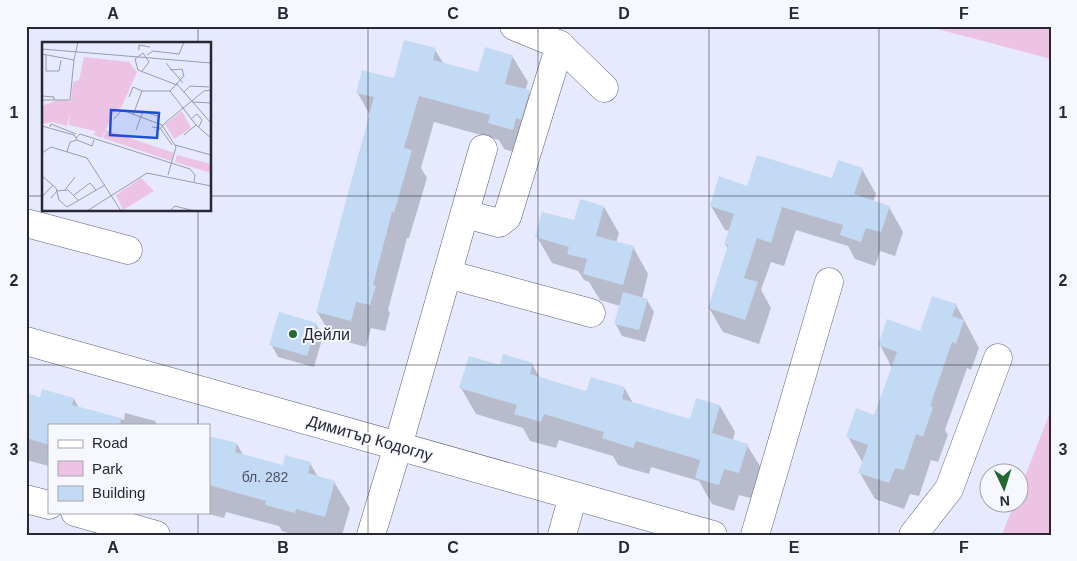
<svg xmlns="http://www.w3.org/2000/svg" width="1077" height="561" font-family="Helvetica,sans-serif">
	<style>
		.green { fill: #ecc3e5 }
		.shadow { fill: #0003 }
		.building { fill: #c3daf4 }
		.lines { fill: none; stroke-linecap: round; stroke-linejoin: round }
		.minor-casing { stroke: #5c607b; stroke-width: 29 }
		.minor { stroke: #fff; stroke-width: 28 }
		.grid { fill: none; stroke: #272834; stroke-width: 1; stroke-opacity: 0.55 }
		.poi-dot { fill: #256833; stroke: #f7f8ff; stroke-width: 2 }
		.labels { text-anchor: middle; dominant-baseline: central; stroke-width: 4; stroke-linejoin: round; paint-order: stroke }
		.number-label { font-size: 14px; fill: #4e5464 }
		.poi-label { font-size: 16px; fill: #272834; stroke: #f7f8ff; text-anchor: start }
		.street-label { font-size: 16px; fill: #272834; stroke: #f7f8ff }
		.inset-road { fill: none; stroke: #9a9cad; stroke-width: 1 }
		.view { fill: #1d4ed8; fill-opacity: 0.15; stroke: #1d4ed8; stroke-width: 2.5 }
		.inset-edge { fill: none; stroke: #272834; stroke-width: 2.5 }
		.neatline { fill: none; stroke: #272834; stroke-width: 2 }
		.grid-label { font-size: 16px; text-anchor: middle; font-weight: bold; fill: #272834 }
	</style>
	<rect width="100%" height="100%" fill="#e7eafe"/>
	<g class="green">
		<polygon points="926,26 1051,26 1051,59"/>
		<polygon points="1051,410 1051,535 1002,535 1014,504 1020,504 1020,489"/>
	</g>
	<g class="shadow">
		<polygon points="435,50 444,64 479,74 512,56 528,82 525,91 529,92 544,118 528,156 504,149 499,140 434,122 421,168 427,178 409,238 407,238 388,310 390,313 385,331 371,328 366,347 333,338 317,312 370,115 357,92 395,80"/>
		<polygon points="862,169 876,194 873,202 889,207 903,232 895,256 880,251 875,266 855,259 848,246 796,230 784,266 771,262 761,290 771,308 759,344 723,332 709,308 728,249 725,244 729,231 725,230 711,206 748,187 833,180"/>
		<polygon points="604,207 619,233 616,243 633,247 648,274 642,299 647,300 654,312 645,342 622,336 615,323 620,306 600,300 589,282 584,280 578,271 552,263 537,237 575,222"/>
		<polygon points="956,305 979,348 971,370 967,368 945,430 948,435 938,462 931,460 919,496 910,494 904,509 875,499 860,473 863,463 848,437 875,416 892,368 880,345 920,332"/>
		<polygon points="316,324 323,336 314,367 278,357 271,344"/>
		<polygon points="532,364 540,378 587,392 625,389 633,403 690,421 720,406 735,432 733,440 747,445 763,471 754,499 739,495 734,511 712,504 699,481 651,467 649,474 618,465 613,456 559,440 556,448 530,441 523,428 476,414 461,388 501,367"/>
		<polygon points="26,394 41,398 74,399 79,408 124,420 125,413 155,421 157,425 49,425 49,466 26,460"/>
		<polygon points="209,437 237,444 243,455 284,467 310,463 318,477 334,482 350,508 342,535 294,535 282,531 279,526 226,512 224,518 201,512 209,512"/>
	</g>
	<g class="building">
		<polygon points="404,40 436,48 433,60 478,72 485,47 513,55 505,84 530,90 521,120 516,118 513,130 488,123 490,115 419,96 404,148 412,150 394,213 392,212 373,285 376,286 370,305 356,302 351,321 316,312 374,97 356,93 362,70 394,78"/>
		<polygon points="757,155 832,178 838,160 863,168 854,194 890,206 881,232 866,228 861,242 840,235 843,225 782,207 771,243 757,238 744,278 758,282 745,320 708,308 728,245 724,244 734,214 710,206 719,176 747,186"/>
		<polygon points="580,199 604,206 596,236 634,246 623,285 583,274 587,259 567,254 569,247 535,237 542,212 574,220"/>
		<polygon points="623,292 648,299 639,330 614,324"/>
		<polygon points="932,296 957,304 952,316 964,320 956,344 952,342 930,406 933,407 923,437 916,434 904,470 895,468 889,483 858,473 868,445 846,437 856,408 874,415 897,352 878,345 887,319 920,331"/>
		<polygon points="279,312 317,323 307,356 269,345"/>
		<polygon points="503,354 533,363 530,374 586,391 591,377 625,387 622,399 690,419 696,398 720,405 712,433 748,444 739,473 724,469 719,485 695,478 700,460 636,441 633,448 602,438 604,432 544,414 541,422 514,414 517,405 459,388 469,356 500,365"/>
		<polygon points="42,389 74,398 72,405 121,418 120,425 49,425 49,445 26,438 26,393 40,397"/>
		<polygon points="209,436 237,443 235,452 283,465 285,455 311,462 308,473 335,481 325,517 296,509 295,513 265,505 266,501 209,485"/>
	</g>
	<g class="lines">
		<defs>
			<g id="minor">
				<polyline points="514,26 560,45 604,88"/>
				<polyline points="465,214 499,223 507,217 560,45"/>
				<polyline points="26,223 128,250"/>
				<polyline points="447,274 591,313"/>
				<polyline points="26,341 713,535"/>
				<polyline points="26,499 49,505"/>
				<polyline points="75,512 156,535"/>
				<polyline points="371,535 398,446 483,149"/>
				<polyline points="562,535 573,496"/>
				<polyline points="755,535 829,282"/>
				<polyline points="913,535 949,489 998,358"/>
			</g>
		</defs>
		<use href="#minor" class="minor-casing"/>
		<use href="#minor" class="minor"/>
	</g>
	<path class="grid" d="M198,26V44M368,26V535M538,26V535M709,26V535M879,26V535M26,196H44M210,196H1051M198,210V425M26,365H1051M198,512V535"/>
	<circle class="poi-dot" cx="293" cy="334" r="5"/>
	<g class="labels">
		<g class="number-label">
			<text x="265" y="477">бл. 282</text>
		</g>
		<g class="poi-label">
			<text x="303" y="334">Дейли</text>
		</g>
		<g class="street-label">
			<text transform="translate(370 438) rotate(16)">Димитър Кодоглу</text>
		</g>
	</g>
	<g transform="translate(42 42)">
		<rect width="169" height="169" fill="#e7eafe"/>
		<path d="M42,15L87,20L95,30L79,66L73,68L60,96L52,93L53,89L27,83L28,72L25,84L10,80L0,82V64L16,58L29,59L31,40L37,38ZM140,69L149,86L132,97L123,82ZM64,88L132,111L129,119L61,96ZM135,113L169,122V131L133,120ZM99,136L112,149L81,168L74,153Z" fill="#ecc3e5"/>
		<path class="inset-road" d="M0,7L169,21M97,8V3L108,5M0,12L32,18L36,0M4,13V29H17L19,18M105,13L111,9L137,12L142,0M124,21L141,41M100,29L107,20L101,11L93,17L96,28L135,43M134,41L169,81M128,49L142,34L140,27L128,28M142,50L148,44L167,45M0,54L12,55V58M87,55L91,45L100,49M0,58H28L32,18M150,60L169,61M91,73L100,49H128L154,83L169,96M72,77L80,68L120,83L134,105L126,133M149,77L155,72L160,78L157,85M0,84L32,93L35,98L50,104L52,98M8,85L9,82L34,92M110,85L118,86L130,103M94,88L101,69L115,74M115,90L124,80L162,49L169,48M142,93L154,83M34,96L38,92L148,127L153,133L152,140M133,103L169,113M25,110L28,100L35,98M0,111L9,105L45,116L79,169M0,134L14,146L17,158L25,165L63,143M23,148L33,135M32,153L48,141L54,148M0,155L11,143M9,156L15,149L26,148L37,159M45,169L105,131L169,144M128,169L133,164L152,169"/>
		<path class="view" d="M69,68L117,71L115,96L68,93Z"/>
		<rect width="169" height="169" class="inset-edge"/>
	</g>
	<rect width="1077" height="561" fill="none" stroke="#f7f8ff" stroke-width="55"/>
	<rect x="48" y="424" width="162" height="90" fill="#f7f8ff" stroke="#a4a5ae"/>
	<rect x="58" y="440" width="25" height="8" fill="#ffffff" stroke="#a4a5ae"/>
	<text x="92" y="448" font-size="15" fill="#272834">Road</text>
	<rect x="58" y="461" width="25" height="15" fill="#ecc3e5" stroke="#a4a5ae"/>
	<text x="92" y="474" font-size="15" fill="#272834">Park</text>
	<rect x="58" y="486" width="25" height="15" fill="#c3daf4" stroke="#a4a5ae"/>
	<text x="92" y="498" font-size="15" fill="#272834">Building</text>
	<g transform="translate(1004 488) rotate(176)"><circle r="24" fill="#f7f8ff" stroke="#a4a5ae"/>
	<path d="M0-4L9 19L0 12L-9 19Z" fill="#256833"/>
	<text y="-8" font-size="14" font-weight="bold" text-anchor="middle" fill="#272834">N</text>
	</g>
	<rect x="28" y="28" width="1022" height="506" class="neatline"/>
	<g class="grid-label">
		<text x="113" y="19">A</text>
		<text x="283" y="19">B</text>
		<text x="453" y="19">C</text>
		<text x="624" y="19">D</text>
		<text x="794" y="19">E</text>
		<text x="964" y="19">F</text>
		<text x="14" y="118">1</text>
		<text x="1063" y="118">1</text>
		<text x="14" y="286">2</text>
		<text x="1063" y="286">2</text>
		<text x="14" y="455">3</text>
		<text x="1063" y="455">3</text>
		<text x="113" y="553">A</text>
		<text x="283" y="553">B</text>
		<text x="453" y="553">C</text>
		<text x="624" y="553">D</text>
		<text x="794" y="553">E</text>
		<text x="964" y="553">F</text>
	</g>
</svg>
